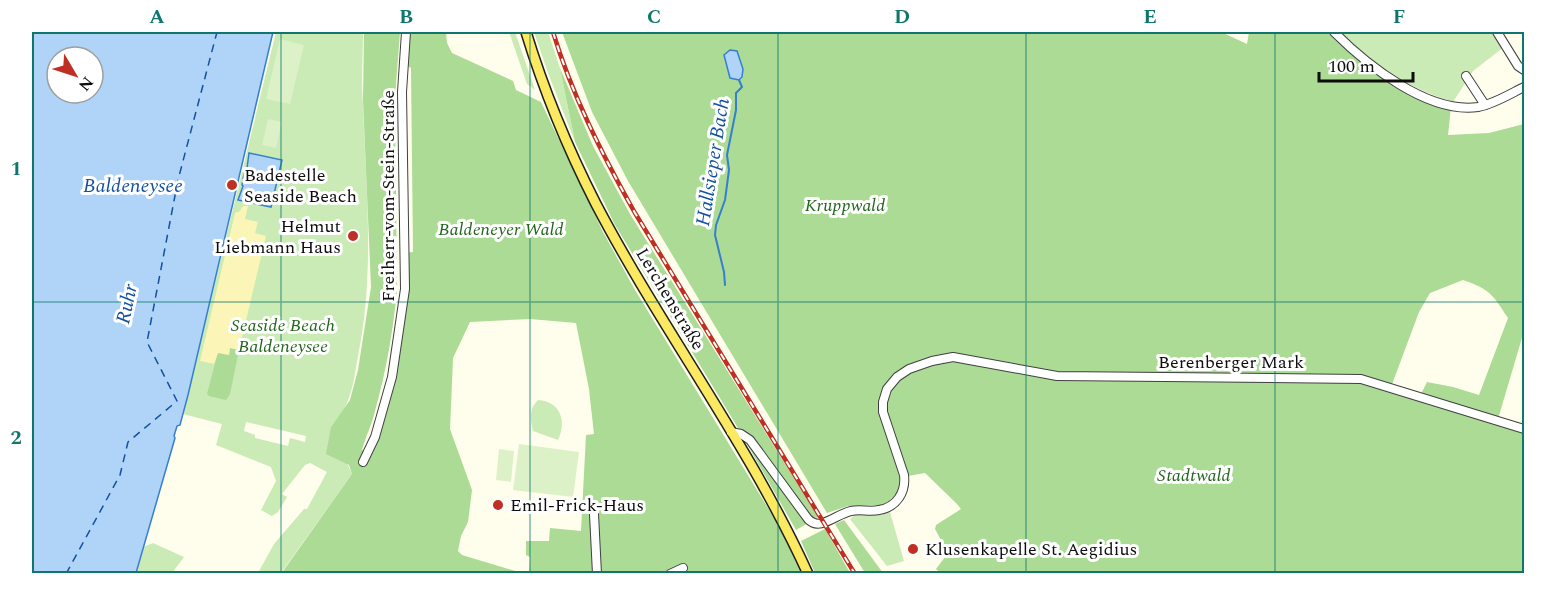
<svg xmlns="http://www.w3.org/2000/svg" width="1556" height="605" font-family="Spectral,serif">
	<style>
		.green { fill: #caeab6; fill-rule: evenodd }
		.forest { fill: #abdb95 }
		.sand { fill: #fbf5b8 }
		.pitch { fill: #ddf1c8 }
		.water { fill: #b0d4f7; stroke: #367fcf; stroke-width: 1.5; fill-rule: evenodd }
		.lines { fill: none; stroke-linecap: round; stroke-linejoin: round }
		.stream { stroke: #367fcf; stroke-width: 2 }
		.ferry { stroke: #1451a0; stroke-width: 1.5; stroke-dasharray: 8 6; stroke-linecap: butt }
		.minor-casing { stroke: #404040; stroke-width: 10 }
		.major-casing { stroke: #1e1e1e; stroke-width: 12 }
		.minor { stroke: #fff; stroke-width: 8 }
		.major { stroke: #fbe961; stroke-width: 9 }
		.rail-casing { stroke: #bf2f23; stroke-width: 4.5 }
		.rail { stroke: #fff; stroke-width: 2; stroke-dasharray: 7; stroke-linecap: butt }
		.grid { fill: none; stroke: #0f766e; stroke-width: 1.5; stroke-opacity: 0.55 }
		.poi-dot { fill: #bf2f23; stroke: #fff; stroke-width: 2 }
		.labels { text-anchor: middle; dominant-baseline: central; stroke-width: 6; stroke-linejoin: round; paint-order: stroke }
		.poi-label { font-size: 18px; fill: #0d0d0d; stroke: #fff; text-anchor: start }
		.street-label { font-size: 18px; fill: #0d0d0d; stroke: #fff }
		.park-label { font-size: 18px; font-style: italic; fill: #22651c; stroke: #fff }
		.water-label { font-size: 20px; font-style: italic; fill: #1451a0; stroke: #fff }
		.neatline { fill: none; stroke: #0f766e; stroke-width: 2 }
		.grid-label { font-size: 20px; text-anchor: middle; font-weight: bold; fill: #0f766e }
	</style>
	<rect width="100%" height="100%" fill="#fffeec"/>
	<g class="green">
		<path d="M276,32H363C363,56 361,80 363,105C366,188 375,273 358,356C355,371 354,386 348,400C345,410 337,418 331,427L352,474L281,573H258L274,544L304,509H307L327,472L310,463L305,465L282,494L287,497L278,512L272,516L261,510L276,481L271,467L216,445L222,424L183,414ZM246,422L306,436L305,442L290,438L288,446L255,438V435L244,431Z"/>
		<polygon points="509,32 515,32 535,90 527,84"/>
		<polygon points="534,32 548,32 560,68 575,142 548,73"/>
		<path d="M1339,32H1494L1504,47L1473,71L1453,102C1408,88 1372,64 1339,32Z"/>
		<path d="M538,400C560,401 567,421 558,440L533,431C530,420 529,408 538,400Z"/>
		<polygon points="890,512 904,561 887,566 850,519 856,514 881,515"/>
		<polygon points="153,543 184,557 172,573 136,574 143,547"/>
	</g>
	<g class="forest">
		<path d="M364,32H400L395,97L397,291C393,331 386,372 375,411C372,424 365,438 362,450L366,451C392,389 400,319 403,253L413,252L411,68L407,66L410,32H446L447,43L452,53L513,81L516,90L541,102L603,232L635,290L779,526L801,573H529L530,557L526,555V541H549L550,528L581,531L586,435L594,434L589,389L576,323L530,319L470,322L453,358L450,429L472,490L468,522L461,536L458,551L462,555L522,573L281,574L352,474L349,465L326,454L331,427L350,400L358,370L371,287L363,100Z"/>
		<path d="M562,32H1221L1247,44L1249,32H1329L1333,37L1390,83L1420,98L1451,107L1448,135L1489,133L1524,124V331L1498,419L1420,396L1427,382L1453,387L1479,395L1508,318C1493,295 1490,289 1463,280L1430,293L1419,312L1391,387L1361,381L1524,429V573H940L936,569L948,553L935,529L936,525L961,509L957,504L925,473L908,476L885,411L889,390L897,380L909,372L923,366L950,360L1057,374L957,355L908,368L881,400L879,413L900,478L898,492L888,502L880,505L848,506L827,513L628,181L592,112Z"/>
		<polygon points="560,68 593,146 630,214 818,517 796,530 735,423 615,225 575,142"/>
		<polygon points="230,348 239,350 230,394 226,400 209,396 207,394 218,352 229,355"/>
		<polygon points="844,520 883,573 865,573 835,524"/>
		<polygon points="825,529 850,573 815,573 801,541"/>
	</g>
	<polygon class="sand" points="243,206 248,206 245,219 258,222 255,233 266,236 239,350 230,348 229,355 218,353 214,364 200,361 235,213 240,211"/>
	<g class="pitch">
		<polygon points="280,39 304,45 290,104 266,99"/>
		<polygon points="268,119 282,122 276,148 262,145"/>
		<polygon points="519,444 579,452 573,497 513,490"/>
		<polygon points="499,449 514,451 511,482 496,480"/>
	</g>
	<g class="water">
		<path d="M32,32H273L188,395L180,425L177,426L174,436L175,438L136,573H32ZM57,57H93V93H57Z"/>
		<polygon points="730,50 737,51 743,69 742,77 739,80 730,78 724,55"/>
		<polygon points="249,153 282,160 271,207 238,200 243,186 242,185 245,168 247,168"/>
	</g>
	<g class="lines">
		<polyline class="stream" points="725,285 724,272 715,235 716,225 725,200 729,170 727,155 736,110 736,93 742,87 739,80"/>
		<polyline class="ferry" points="66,574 120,475 128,442 177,401 147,342 178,180 217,32"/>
		<defs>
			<g id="minor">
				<path d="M1334,32C1367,65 1428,114 1478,107C1494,104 1510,94 1524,87"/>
				<polyline points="1497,32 1518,66 1524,70"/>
				<polyline points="1466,76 1485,105"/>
				<path d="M731,432L741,434L750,440L808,519C820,532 836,514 851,511C860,509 870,512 879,510C897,507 906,492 904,475L883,412V402L887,389L897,377L909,369L932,361L953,357L1057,376L1361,379L1524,429"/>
				<polyline points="363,462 375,437 392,377 405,289 402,92 406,32"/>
				<polyline points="594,514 597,574"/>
				<polyline points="670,574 683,568"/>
			</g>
			<path id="major" d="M526,32C544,91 568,149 596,204C662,330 749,444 808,574"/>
		</defs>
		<use href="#minor" class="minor-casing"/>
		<use href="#major" class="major-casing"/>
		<use href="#minor" class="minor"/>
		<use href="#major" class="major"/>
		<defs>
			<path id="rail" d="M553,32C572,95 602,154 635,213L855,574"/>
		</defs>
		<use href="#rail" class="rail-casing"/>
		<use href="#rail" class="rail"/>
	</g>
	<path class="grid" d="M281,32V574M530,32V574M778,32V574M1026,32V574M1275,32V574M32,302H1524"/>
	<g class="poi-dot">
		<circle cx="232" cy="185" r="6"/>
		<circle cx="353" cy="236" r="6"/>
		<circle cx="498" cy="505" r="6"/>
		<circle cx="913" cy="549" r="6"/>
	</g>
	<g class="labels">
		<g class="poi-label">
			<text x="244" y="175">Badestelle<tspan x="244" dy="21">Seaside Beach</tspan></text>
			<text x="341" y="226" text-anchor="end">Helmut<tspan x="341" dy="21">Liebmann Haus</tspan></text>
			<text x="510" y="505">Emil-Frick-Haus</text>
			<text x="925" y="549">Klusenkapelle St. Aegidius</text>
		</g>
		<g class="street-label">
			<text transform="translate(388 196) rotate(-90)">Freiherr-vom-Stein-Straße</text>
			<text transform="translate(670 299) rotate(59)">Lerchenstraße</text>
			<text x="1231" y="362">Berenberger Mark</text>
		</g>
		<g class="park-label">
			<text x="845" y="205">Kruppwald</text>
			<text x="501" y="229">Baldeneyer Wald</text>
			<text x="283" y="325">Seaside Beach<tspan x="283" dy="21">Baldeneysee</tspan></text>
			<text x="1194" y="475">Stadtwald</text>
		</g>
		<g class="water-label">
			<text transform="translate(713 162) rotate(-81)">Hallsieper Bach</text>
			<text x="133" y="186">Baldeneysee</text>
			<text transform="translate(127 304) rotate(-78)">Ruhr</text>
		</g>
	</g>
	<rect width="1556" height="605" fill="none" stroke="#ffffff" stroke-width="66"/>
	<g transform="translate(75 75) rotate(129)"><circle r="28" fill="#ffffff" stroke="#9e9e9e" stroke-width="1.5"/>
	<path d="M0-4.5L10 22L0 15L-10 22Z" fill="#bf2f23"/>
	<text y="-9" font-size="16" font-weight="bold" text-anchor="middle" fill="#0d0d0d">N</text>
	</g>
	<path d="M1319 72v9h94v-9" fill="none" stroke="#0d0d0d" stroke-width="3"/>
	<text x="1328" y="72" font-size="18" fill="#0d0d0d" stroke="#ffffff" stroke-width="4.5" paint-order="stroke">100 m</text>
	<rect x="33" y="33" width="1490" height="539" class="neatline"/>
	<g class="grid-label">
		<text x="157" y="23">A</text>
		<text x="406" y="23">B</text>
		<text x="654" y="23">C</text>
		<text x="902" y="23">D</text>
		<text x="1150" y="23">E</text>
		<text x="1399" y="23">F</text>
		<text x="16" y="175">1</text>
		<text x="16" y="444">2</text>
	</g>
</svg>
